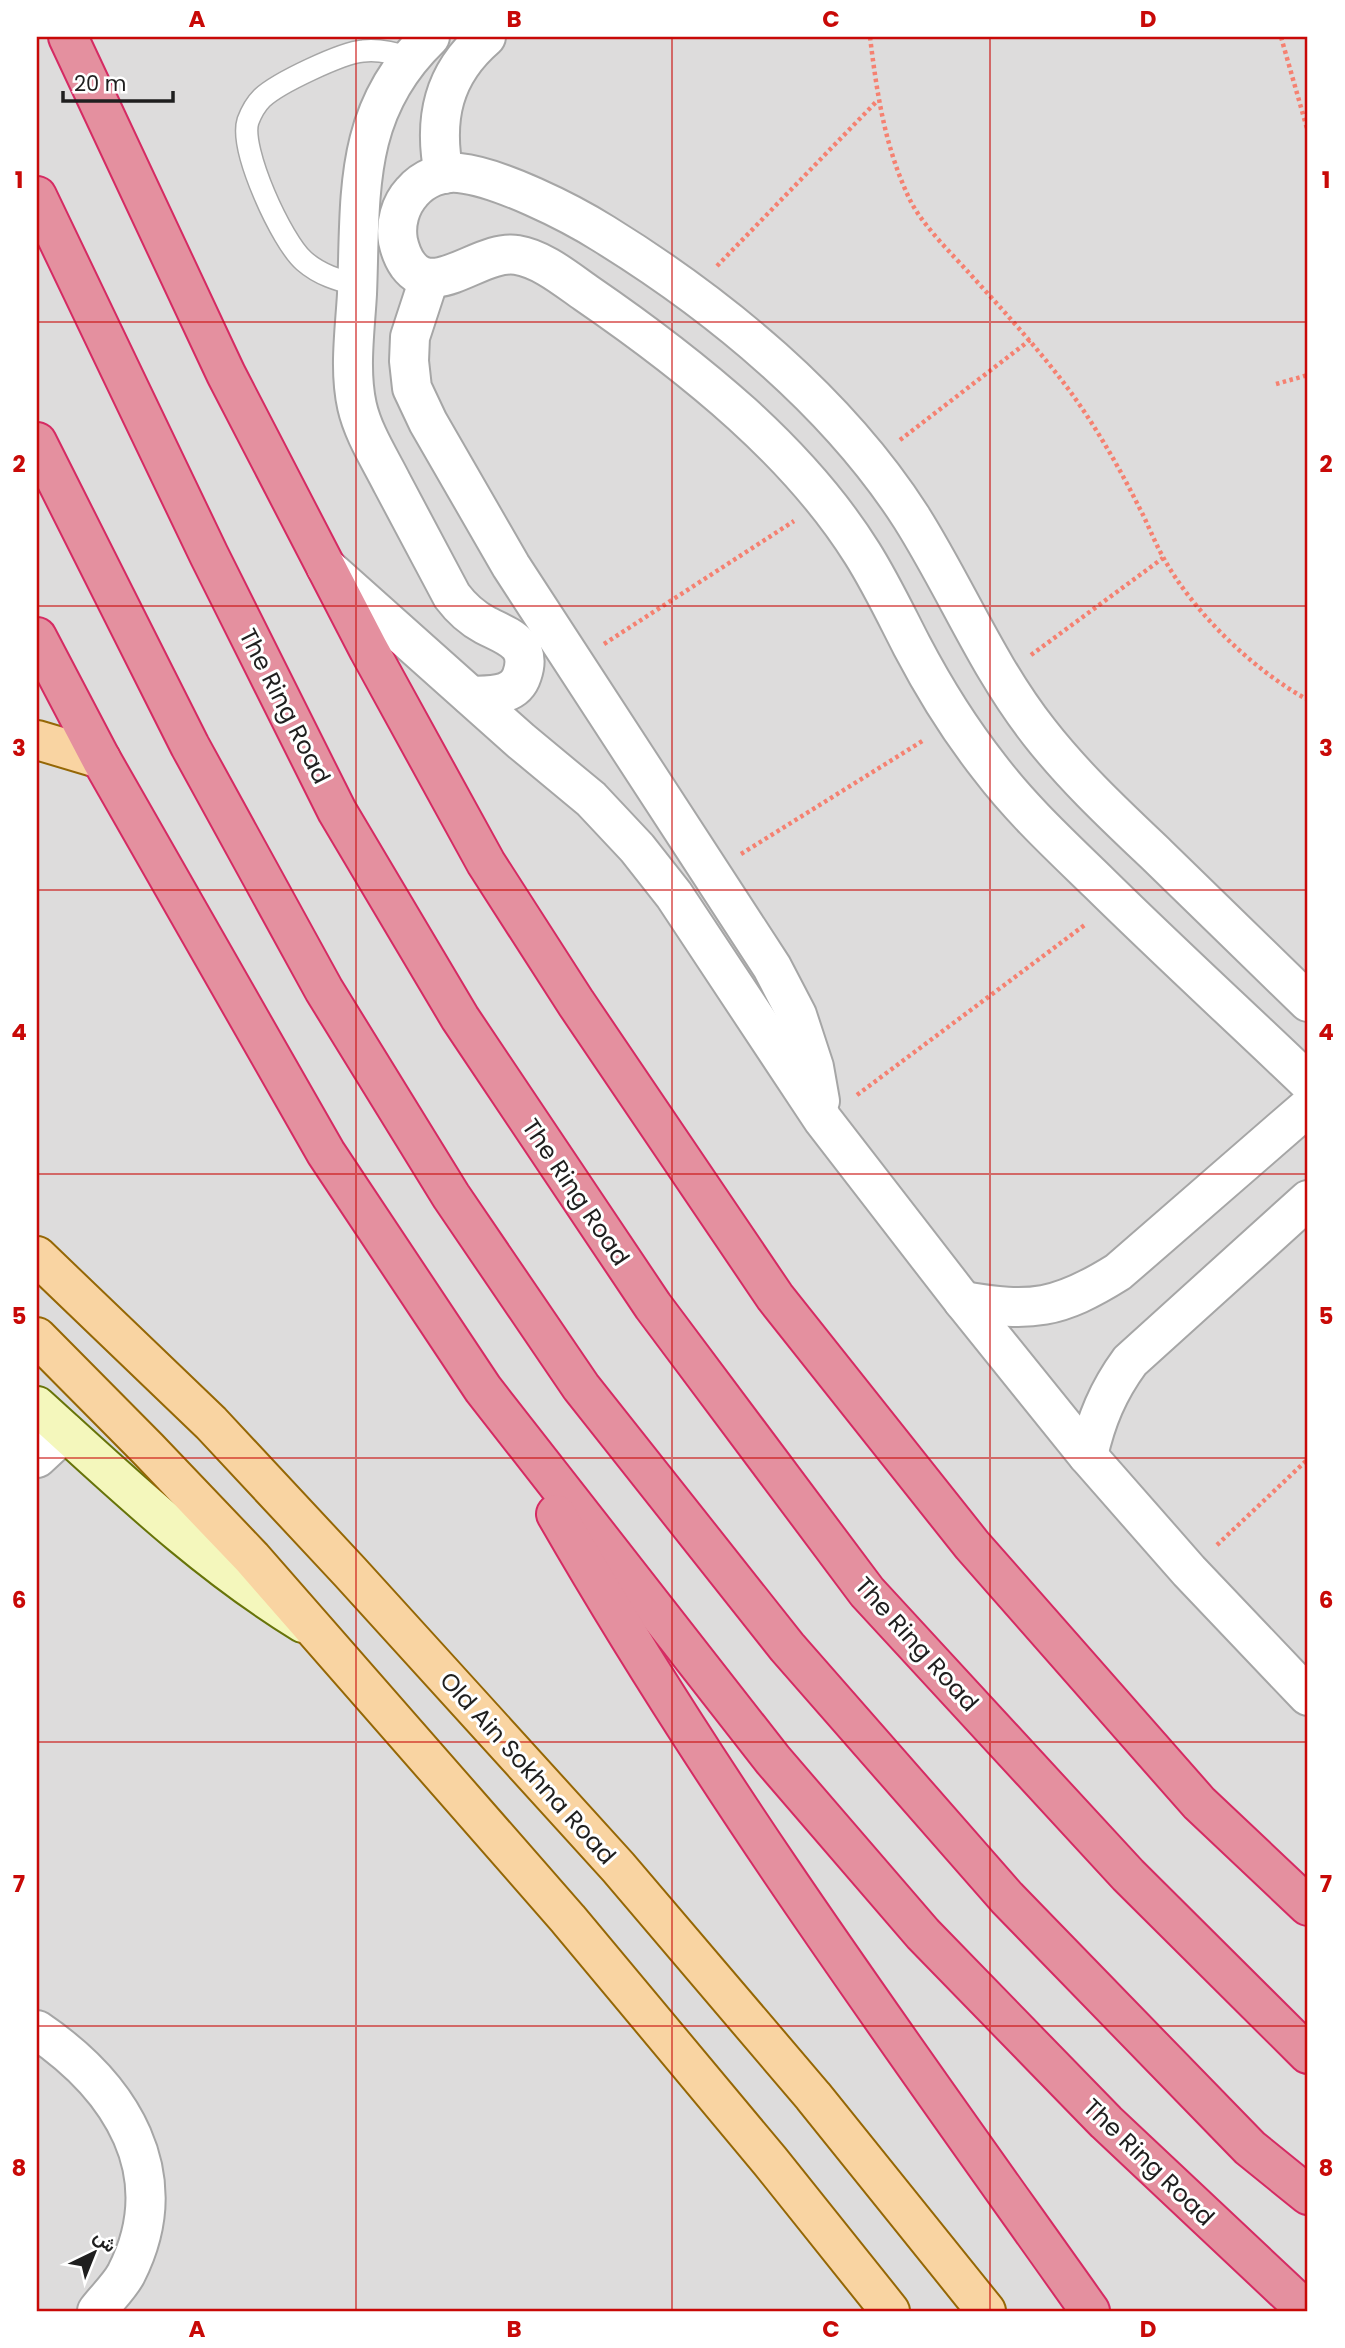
<svg xmlns="http://www.w3.org/2000/svg" width="1345" height="2348" font-family="Poppins,Vazirmatn,sans-serif">
	<style>
		.residential { fill: #dddcdc }
		.lines { fill: none; stroke-linecap: round; stroke-linejoin: round }
		.lane-casing { stroke: #a6a6a6; stroke-width: 24 }
		.street-casing { stroke: #a6a6a6; stroke-width: 42 }
		.secondary-casing { stroke: #677409; stroke-width: 42 }
		.primary-casing { stroke: #956705; stroke-width: 42 }
		.highway-casing { stroke: #d52b63; stroke-width: 42 }
		.path { stroke: #f58171; stroke-width: 4.5; stroke-dasharray: 3.5 3.5; stroke-linecap: butt }
		.lane { stroke: #fff; stroke-width: 21 }
		.street { stroke: #fff; stroke-width: 38 }
		.secondary { stroke: #f4f7bc; stroke-width: 38 }
		.primary { stroke: #f9d4a2; stroke-width: 38 }
		.highway { stroke: #e4909f; stroke-width: 38 }
		.grid { fill: none; stroke: #c80907; stroke-width: 2; stroke-opacity: 0.55 }
		.labels { text-anchor: middle; dominant-baseline: central; stroke-width: 6; stroke-linejoin: round; paint-order: stroke }
		.street-label { font-size: 24px; fill: #1f1f1f; stroke: #fff }
		.neatline { fill: none; stroke: #c80907; stroke-width: 2.5 }
		.grid-label { font-size: 23px; text-anchor: middle; font-weight: bold; fill: #c80907 }
	</style>
	<rect width="100%" height="100%" fill="#f0ede6"/>
	<rect class="residential" x="37" y="37" width="1271" height="2274"/>
	<g class="lines">
		<defs>
			<path id="lane" d="M357,285C338,280 320,275 304,261C282,242 239,149 248,121C251,113 256,104 262,98C278,83 341,53 363,51C379,49 395,53 410,58"/>
			<g id="street">
				<path d="M430,37C352,112 361,195 357,294C355,330 349,370 357,406C363,433 380,459 392,483C412,521 432,559 452,596C461,608 472,618 485,625C506,636 533,643 522,675C515,697 491,695 471,696"/>
				<path d="M444,174C433,119 443,74 486,37"/>
				<polyline points="429,279 410,337 409,361 412,388 428,422 511,566 772,967 797,1015 814,1067 820,1101"/>
				<polyline points="326,567 521,741 591,799 637,848 674,895 823,1120 963,1301 1088,1456 1189,1571 1308,1696"/>
				<path d="M1308,1002C1258,953 1207,904 1157,855C1116,816 1074,777 1039,732C987,666 956,588 911,517C837,402 719,305 604,234C569,212 499,177 459,173C441,171 423,179 412,192C400,205 395,224 398,241C400,250 403,258 408,265C435,301 480,249 517,255C542,259 566,279 586,293C640,330 693,370 742,414C786,454 830,502 862,553C881,583 896,615 912,646C934,688 960,730 990,768C1022,810 1060,845 1098,882C1167,950 1238,1015 1308,1082"/>
				<path d="M963,1301C1031,1313 1059,1309 1118,1272L1308,1107"/>
				<path d="M1088,1456C1096,1420 1108,1391 1130,1361L1308,1200"/>
				<polyline points="37,1458 65,1432"/>
				<path d="M37,2030C121,2087 177,2174 126,2274C119,2287 106,2299 97,2311"/>
			</g>
			<path id="secondary" d="M37,1406C122,1483 205,1563 303,1623"/>
			<g id="primary">
				<polyline points="37,740 101,759"/>
				<polyline points="37,1256 211,1423 350,1572 618,1867 813,2096 986,2311"/>
				<polyline points="37,1337 148,1449 252,1558 568,1919 770,2161 890,2311"/>
			</g>
			<g id="highway">
				<polyline points="68,37 226,374 369,650 486,863 576,1003 775,1297 972,1545 1199,1803 1308,1906"/>
				<polyline points="37,196 209,555 337,811 460,1018 653,1306 867,1592 1128,1875 1308,2054"/>
				<polyline points="37,442 190,746 324,990 451,1196 581,1387 787,1647 1007,1898 1250,2148 1308,2195"/>
				<polyline points="37,637 101,759 326,1153 483,1389 773,1760 923,1934 1106,2122 1307,2311"/>
				<path d="M556,1514C716,1792 905,2050 1090,2311"/>
			</g>
		</defs>
		<use href="#lane" class="lane-casing"/>
		<use href="#street" class="street-casing"/>
		<use href="#secondary" class="secondary-casing"/>
		<use href="#primary" class="primary-casing"/>
		<use href="#highway" class="highway-casing"/>
		<g class="path">
			<path d="M870,37C877,94 885,148 910,200C923,226 951,253 970,274C1001,308 1032,342 1060,378C1091,418 1117,463 1140,509C1148,524 1154,541 1163,557C1193,612 1253,670 1308,700"/>
			<polyline points="1281,37 1308,132"/>
			<polyline points="717,266 877,101"/>
			<polyline points="1276,384 1308,375"/>
			<polyline points="900,440 1030,340"/>
			<polyline points="604,644 794,521"/>
			<polyline points="1031,655 1163,558"/>
			<polyline points="741,854 924,740"/>
			<polyline points="857,1095 1086,924"/>
			<polyline points="1217,1545 1308,1459"/>
		</g>
		<use href="#lane" class="lane"/>
		<use href="#street" class="street"/>
		<use href="#secondary" class="secondary"/>
		<use href="#primary" class="primary"/>
		<use href="#highway" class="highway"/>
	</g>
	<path class="grid" d="M356,37V2311M672,37V2311M990,37V2311M37,322H1308M37,606H1308M37,890H1308M37,1174H1308M37,1458H1308M37,1742H1308M37,2026H1308"/>
	<g class="labels">
		<g class="street-label">
			<text transform="translate(285 706) rotate(63)">The Ring Road</text>
			<text transform="translate(576 1192) rotate(56)">The Ring Road</text>
			<text transform="translate(917 1644) rotate(48)">The Ring Road</text>
			<text transform="translate(528 1768) rotate(48)">Old Ain Sokhna Road</text>
			<text transform="translate(1149 2162) rotate(44)">The Ring Road</text>
		</g>
	</g>
	<rect width="1345" height="2348" fill="none" stroke="#ffffff" stroke-width="77"/>
	<g transform="translate(94 2253) rotate(43)" stroke="#ffffff" stroke-width="5" paint-order="stroke">
	<path d="M0-5L12 26L0 18L-12 26Z" fill="#1f1f1f"/>
	<text y="-10" font-size="19" font-weight="bold" text-anchor="middle" fill="#1f1f1f">ش</text>
	</g>
	<path d="M63 91v10h110v-10" fill="none" stroke="#1f1f1f" stroke-width="3.5"/>
	<text x="74" y="91" font-size="21" fill="#1f1f1f" stroke="#ffffff" stroke-width="5" paint-order="stroke">20 m</text>
	<rect x="38" y="38" width="1268" height="2272" class="neatline"/>
	<g class="grid-label">
		<text x="197" y="27">A</text>
		<text x="514" y="27">B</text>
		<text x="831" y="27">C</text>
		<text x="1148" y="27">D</text>
		<text x="19" y="188">1</text>
		<text x="1326" y="188">1</text>
		<text x="19" y="472">2</text>
		<text x="1326" y="472">2</text>
		<text x="19" y="756">3</text>
		<text x="1326" y="756">3</text>
		<text x="19" y="1040">4</text>
		<text x="1326" y="1040">4</text>
		<text x="19" y="1324">5</text>
		<text x="1326" y="1324">5</text>
		<text x="19" y="1608">6</text>
		<text x="1326" y="1608">6</text>
		<text x="19" y="1892">7</text>
		<text x="1326" y="1892">7</text>
		<text x="19" y="2176">8</text>
		<text x="1326" y="2176">8</text>
		<text x="197" y="2337">A</text>
		<text x="514" y="2337">B</text>
		<text x="831" y="2337">C</text>
		<text x="1148" y="2337">D</text>
	</g>
</svg>
